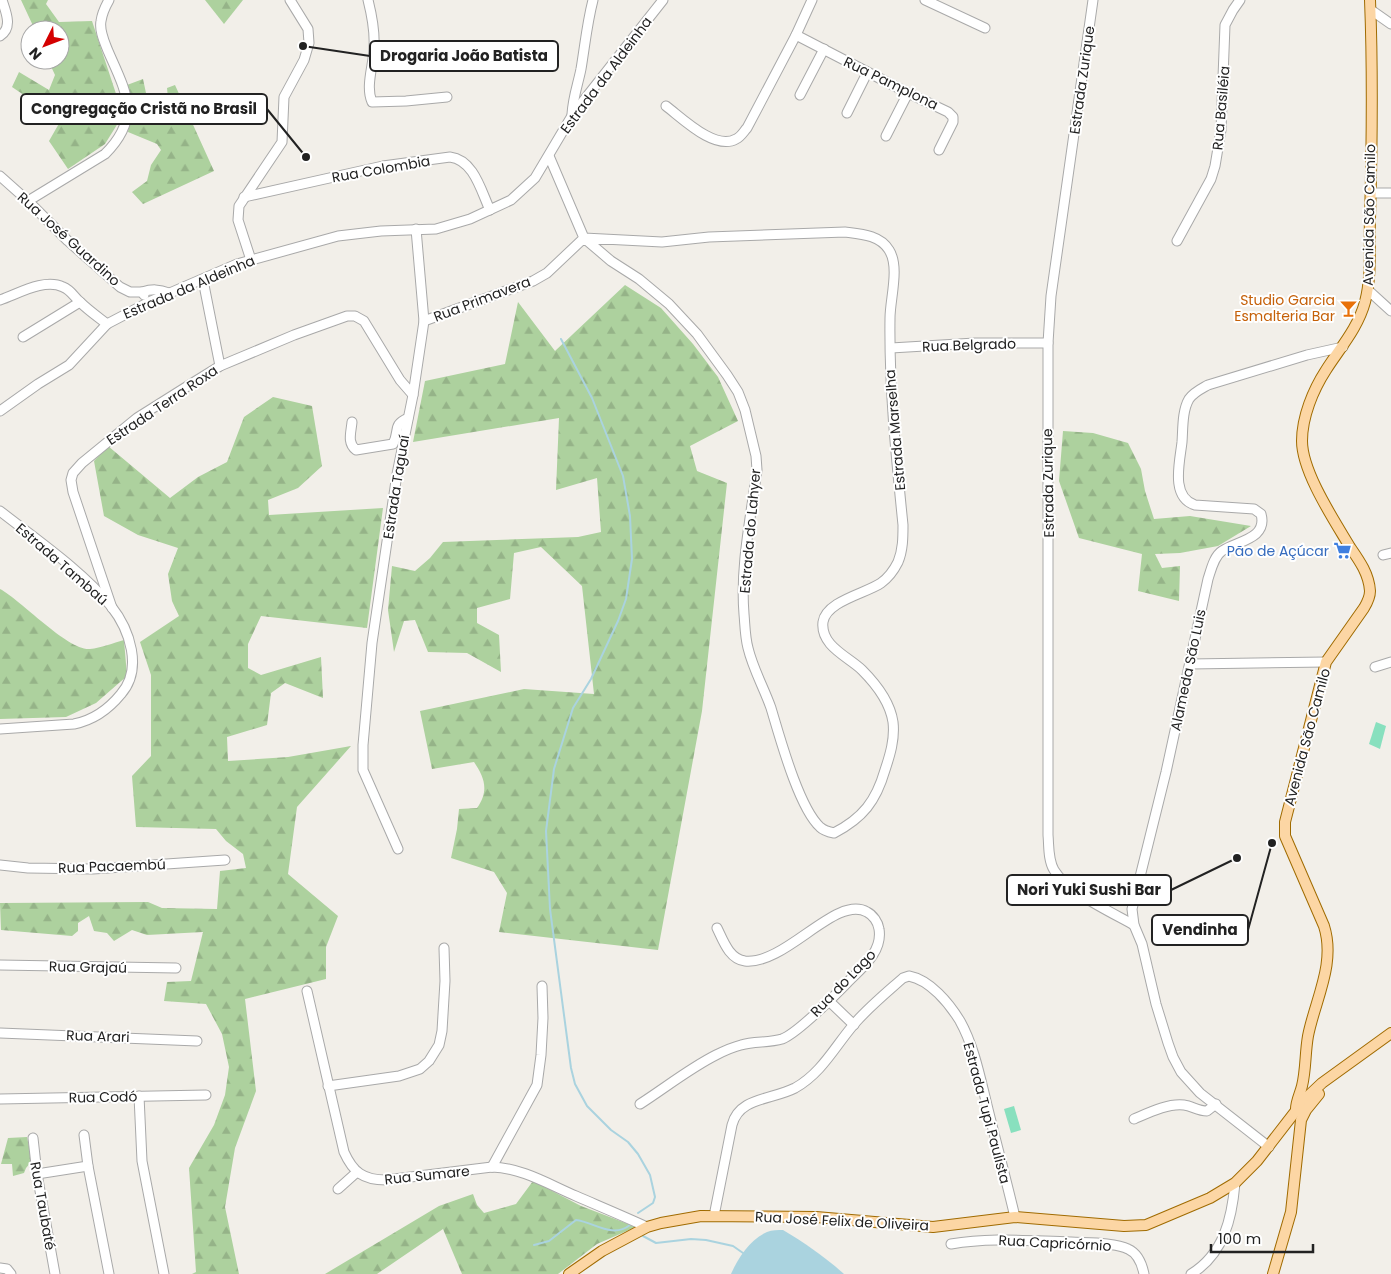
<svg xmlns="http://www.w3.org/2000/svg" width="1391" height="1274" font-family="Poppins,sans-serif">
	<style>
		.forest { fill: url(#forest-firs) }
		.pitch { fill: #88e0be }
		.water { fill: #aad3df }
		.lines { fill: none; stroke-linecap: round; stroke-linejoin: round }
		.stream { stroke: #aad3df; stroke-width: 2 }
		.minor-casing { stroke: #a9a9a9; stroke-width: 11 }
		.major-casing { stroke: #a06b00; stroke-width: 12 }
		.minor { stroke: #fff; stroke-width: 9 }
		.major { stroke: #fcd6a4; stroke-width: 10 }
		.labels { text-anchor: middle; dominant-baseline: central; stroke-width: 4; stroke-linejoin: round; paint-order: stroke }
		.street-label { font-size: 14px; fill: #222; stroke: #fff }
		.food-label { font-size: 14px; fill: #c56008; stroke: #fff; text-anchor: end }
		.shop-label { font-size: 14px; fill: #366cbe; stroke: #fff; text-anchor: end }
		.leader { fill: none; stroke: #222; stroke-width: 2 }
		.callout-dot { fill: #222; stroke: #fff; stroke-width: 2 }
		.callout { fill: #fff; stroke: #222; stroke-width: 2 }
		.callout-label { font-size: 15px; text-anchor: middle; font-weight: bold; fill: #222 }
	</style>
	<defs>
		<pattern id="forest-firs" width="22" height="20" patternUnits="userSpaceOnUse" patternTransform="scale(1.25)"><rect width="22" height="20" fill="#add19e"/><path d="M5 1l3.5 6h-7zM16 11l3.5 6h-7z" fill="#95b388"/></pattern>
	</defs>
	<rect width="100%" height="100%" fill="#f2efe9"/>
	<g class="forest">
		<polygon points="21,0 48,0 46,4 59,22 92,21 123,115 105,144 68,169 49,141 61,120 12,87 19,72 49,90 55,75 48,60 60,60 60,30 35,30"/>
		<polygon points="205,0 243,0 224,24"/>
		<polygon points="143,79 146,93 154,112 160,114 169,109 167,88 175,85 214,171 143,204 132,192 147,181 151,165 161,150 157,144 128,132 132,101 127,85"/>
		<path d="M625,285L661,308L693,344L718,377L738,421L690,446L697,471L727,483L702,711L658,950L499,932L507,893L494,872L451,858L457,829L459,809L477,808C489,791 485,778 474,762L432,769L420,711L524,689L594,694L582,586L541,547L514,553L510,599L477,608V623L499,635L501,672L467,653L428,652L415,620L404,621L394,652L388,610L392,566L415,571L430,558L443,542L578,537L601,532L597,478L556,490L559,418L413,442L425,381L505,364L518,302L555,351Z"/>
		<polygon points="273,397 312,406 322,466 298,488 268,500 269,515 383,508 367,628 261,616 248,644 248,668 261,675 321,657 323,698 285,683 271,693 267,725 227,737 228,761 288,757 351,746 297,807 288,874 338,916 326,947 326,979 245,999 256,1091 235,1148 225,1207 239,1274 192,1274 196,1272 189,1168 214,1125 225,1095 229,1067 222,1034 206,1004 164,1001 167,982 191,981 203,932 147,935 132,930 114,941 107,933 94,931 89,916 78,923 78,931 72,936 1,930 0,903 148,902 162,908 217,909 220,871 246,868 243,854 226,841 216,829 136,827 132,776 151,756 151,675 140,642 179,616 172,601 168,574 178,548 138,535 104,516 94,461 108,446 170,498 198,477 227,462 244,417"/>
		<polygon points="1063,431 1093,433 1128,443 1141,469 1145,491 1154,519 1190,516 1251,526 1218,546 1180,553 1155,554 1162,568 1180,566 1179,601 1138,591 1142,554 1079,538 1059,481"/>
		<path d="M0,589C21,600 68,651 90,649C101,648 113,643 124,640L127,676L96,703L66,717L0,719Z"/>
		<polygon points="27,1137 32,1161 26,1168 24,1173 13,1176 12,1164 1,1164 8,1138"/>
		<polygon points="533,1181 581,1206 636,1227 597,1244 558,1274 462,1274 443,1229 377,1274 325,1274 439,1206 473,1194 477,1205 484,1213 516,1204"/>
	</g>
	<g class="pitch">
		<polygon points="1376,722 1386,726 1380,749 1369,744"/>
		<polygon points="1014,1106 1021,1130 1011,1133 1004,1109"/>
	</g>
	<path class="water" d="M783,1230C805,1243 825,1257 844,1274H731C738,1258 750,1239 767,1232C772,1230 778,1230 783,1230Z"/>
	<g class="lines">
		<g class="stream">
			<polyline points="561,339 592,398 623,476 630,516 632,559 626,599 618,621 591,679 573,708 554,769 546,831 550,909 571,1068 575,1084 587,1106 611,1130 628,1142 638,1154 650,1175 655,1197 653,1203 638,1213"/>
			<polyline points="643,1236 656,1243 691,1239 706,1240 733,1246 743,1253"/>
			<path d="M534,1245L549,1241L576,1220C594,1222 612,1239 630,1225"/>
		</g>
		<defs>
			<g id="minor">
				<path d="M368,0C372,16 375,30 374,47C374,64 365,86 372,102L406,101L447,97"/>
				<polyline points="925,0 985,28"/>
				<path d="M1093,0L1051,296L1048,343V835C1049,846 1048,860 1054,870C1067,892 1111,912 1134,925"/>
				<polyline points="1371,10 1391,24"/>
				<polyline points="796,35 908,93 948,112 953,117 953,122 939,150"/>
				<path d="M0,36C13,28 6,12 2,0"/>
				<polyline points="800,95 824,49"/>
				<path d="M666,106C682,118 715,151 736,139C741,137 744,131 747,128L796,35L812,0"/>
				<polyline points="847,113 867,73"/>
				<path d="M572,114C573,97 578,84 581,69C585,45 587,23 593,0"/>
				<polyline points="886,136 908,93"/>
				<polyline points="0,176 28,201 68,241 120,287 130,292 142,292"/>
				<polyline points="1371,193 1391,193"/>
				<path d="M244,197L383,166L450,157C474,160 481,191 490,210"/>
				<path d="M28,201L105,154C142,117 126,92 108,51C105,43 99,31 101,21C102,14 105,7 109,0"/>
				<polyline points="1177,241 1211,179 1215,166 1221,130 1225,25 1233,10 1240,0"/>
				<polyline points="251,260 238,220 239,206 282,142 284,97 304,60 309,43 308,29 290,0"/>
				<polyline points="203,280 220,366"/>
				<polyline points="1368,290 1391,311"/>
				<path d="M144,295L142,292C152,289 159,289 169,293"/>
				<path d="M0,300C18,294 44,278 63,287C71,290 74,297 80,302C88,310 98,317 107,324"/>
				<path d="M424,321L533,281L547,273L584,238L662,242L709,237L845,232C861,234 880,235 889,250C900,267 890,299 890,318C889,387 896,456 903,525C903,537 903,550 898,562C894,570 888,578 881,583C867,593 826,601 823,622C820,646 849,657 862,670C876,684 890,702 893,722C895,739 890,755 885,770C876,801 863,818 834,833C829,832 824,831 820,827C799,808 780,738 771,708C764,688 753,669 748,648C745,637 745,625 744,614C740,566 751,517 757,470L756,456L745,410L738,392L727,375L697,334L669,304L639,279L611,261L584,238L549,156"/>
				<polyline points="23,337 80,302"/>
				<polyline points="891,348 975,343 1048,343"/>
				<polyline points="0,411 38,384 69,365 107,324 149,302 237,264 338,236 381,231 436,229 470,219 511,200 535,178 573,114 663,0"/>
				<path d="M352,422C351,433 347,443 356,450L393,444C400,431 392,425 408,418"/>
				<path d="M0,511C37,540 81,570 111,606C130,630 143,669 121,694C108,710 94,720 74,724L0,729"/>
				<polyline points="1383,555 1391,553"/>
				<polyline points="112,608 73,492 71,480 73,473 82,463 137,418 191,384 220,366 294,335 347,316 355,316 364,321 400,380 413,395"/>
				<polyline points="1190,664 1326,662"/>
				<polyline points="1375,667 1391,662"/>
				<polyline points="398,849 363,770 363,745 372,643 397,474 413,395 424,321 416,229"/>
				<polyline points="0,865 28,868 93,869 225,860"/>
				<polyline points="0,965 176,968"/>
				<path d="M307,991L344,1152C353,1172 363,1180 386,1180L492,1167C522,1168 548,1184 576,1196C599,1206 623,1216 647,1227"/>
				<polyline points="829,1001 854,1025"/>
				<polyline points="0,1033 197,1041"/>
				<polyline points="328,1086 399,1076 420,1069 429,1061 439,1045 442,1031 445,981 444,948"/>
				<polyline points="139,1096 142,1161 164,1274"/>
				<polyline points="0,1099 206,1095"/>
				<path d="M640,1104C665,1088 690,1068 716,1055C724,1051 733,1047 741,1045C754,1041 769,1043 782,1039C798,1033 832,998 845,985C860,969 883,953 879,929C878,922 873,915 867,912C836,894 786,965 745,961C729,959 723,940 717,928"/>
				<path d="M1134,1119C1148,1113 1168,1103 1184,1105C1192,1106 1198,1111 1207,1111L1216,1104"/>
				<polyline points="84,1135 88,1166 109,1274"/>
				<polyline points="33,1138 37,1174 55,1274"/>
				<path d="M1269,1147L1200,1093L1181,1072L1173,1057L1168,1043L1156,1004L1142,944L1134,925L1132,909L1166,772L1208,579C1211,570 1214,556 1222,551C1237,541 1268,539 1261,514L1254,509L1195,505C1170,497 1180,461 1182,442C1183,429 1182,411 1189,399C1194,392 1201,389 1208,385L1307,355L1343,347"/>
				<polyline points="492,1167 537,1085 541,1055 543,1018 542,986"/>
				<polyline points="37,1174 88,1166"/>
				<polyline points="338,1189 357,1172"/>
				<path d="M714,1216L732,1125C739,1097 772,1100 795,1088C822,1073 835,1046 855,1023C869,1007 886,993 903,978L909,976C930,980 949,1003 960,1021C974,1046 980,1077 987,1105C996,1142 1006,1179 1015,1217"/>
				<path d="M951,1244C991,1237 1030,1241 1071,1242C1086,1243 1114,1242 1128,1249C1137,1253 1142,1264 1144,1274"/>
				<polyline points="0,1268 7,1269 11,1274"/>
				<path d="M1191,1274C1224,1254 1232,1218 1235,1183"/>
			</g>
			<g id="major">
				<path d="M1296,1109C1296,1101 1300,1094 1302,1086C1306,1070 1305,1053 1308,1036C1315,1000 1336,964 1324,926L1285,836V822L1326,662L1364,608C1367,603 1370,598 1370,591C1369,574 1359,560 1350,547C1334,520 1302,472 1302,441C1302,417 1313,390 1326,370C1340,348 1358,328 1365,302C1372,276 1369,246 1370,219C1372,146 1373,73 1370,0"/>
				<polyline points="569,1274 602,1251 647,1227 661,1223 701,1216 816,1217 933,1227 1015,1217 1124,1226 1146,1225 1210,1198 1235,1183 1257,1161 1305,1099 1322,1083 1391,1033"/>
				<polyline points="1273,1274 1291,1212 1301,1120 1306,1110 1319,1094"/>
			</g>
		</defs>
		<use href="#minor" class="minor-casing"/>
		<use href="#major" class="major-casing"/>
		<use href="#minor" class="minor"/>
		<use href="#major" class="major"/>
	</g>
	<defs>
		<symbol id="bar-bare" viewBox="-9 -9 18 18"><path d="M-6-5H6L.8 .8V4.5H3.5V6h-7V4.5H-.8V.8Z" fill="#e8710a" stroke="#fff" stroke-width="2.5" paint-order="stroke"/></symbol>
		<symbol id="supermarket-bare" viewBox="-9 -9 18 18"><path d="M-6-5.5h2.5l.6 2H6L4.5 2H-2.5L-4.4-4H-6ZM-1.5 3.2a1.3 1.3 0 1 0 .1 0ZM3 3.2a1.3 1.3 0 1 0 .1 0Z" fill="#3f7fe0" stroke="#fff" stroke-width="2.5" paint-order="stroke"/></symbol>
	</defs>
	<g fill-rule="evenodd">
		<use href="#bar-bare" x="1336" y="296" width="25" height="25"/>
		<use href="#supermarket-bare" x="1330" y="538" width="25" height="25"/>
	</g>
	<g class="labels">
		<g class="street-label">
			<text transform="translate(606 75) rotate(-53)">Estrada da Aldeinha</text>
			<text transform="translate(1082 80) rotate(-82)">Estrada Zurique</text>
			<text transform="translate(891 83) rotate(26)">Rua Pamplona</text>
			<text transform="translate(1221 108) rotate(-85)">Rua Basiléia</text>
			<text transform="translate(381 169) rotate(-10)">Rua Colombia</text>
			<text transform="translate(1369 215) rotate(-89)">Avenida São Camilo</text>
			<text transform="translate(69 239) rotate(42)">Rua José Guardino</text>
			<text transform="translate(189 287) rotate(-23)">Estrada da Aldeinha</text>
			<text transform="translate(482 299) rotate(-21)">Rua Primavera</text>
			<text transform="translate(969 345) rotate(-2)">Rua Belgrado</text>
			<text transform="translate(162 405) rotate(-34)">Estrada Terra Roxa</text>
			<text transform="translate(895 430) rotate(-95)">Estrada Marselha</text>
			<text transform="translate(1048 483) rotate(-91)">Estrada Zurique</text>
			<text transform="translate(396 487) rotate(-81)">Estrada Taguaí</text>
			<text transform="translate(750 531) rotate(-85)">Estrada do Lahyer</text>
			<text transform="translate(62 564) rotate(41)">Estrada Tambaú</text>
			<text transform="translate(1188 670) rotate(-78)">Alameda São Luis</text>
			<text transform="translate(1307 737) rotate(-75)">Avenida São Camilo</text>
			<text transform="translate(112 866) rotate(-2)">Rua Pacaembú</text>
			<text transform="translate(88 967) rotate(1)">Rua Grajaú</text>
			<text transform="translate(843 983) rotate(-46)">Rua do Lago</text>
			<text transform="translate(98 1036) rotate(2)">Rua Arari</text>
			<text transform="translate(103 1097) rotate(-1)">Rua Codó</text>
			<text transform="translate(987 1113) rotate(75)">Estrada Tupi Paulista</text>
			<text transform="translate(427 1175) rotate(-6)">Rua Sumare</text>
			<text transform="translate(43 1206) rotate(80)">Rua Taubaté</text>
			<text transform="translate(842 1221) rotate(3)">Rua José Felix de Oliveira</text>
			<text transform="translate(1055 1243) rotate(3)">Rua Capricórnio</text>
		</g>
		<g class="food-label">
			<text x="1335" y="300">Studio Garcia<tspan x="1335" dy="16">Esmalteria Bar</tspan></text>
		</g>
		<g class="shop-label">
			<text x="1329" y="551">Pão de Açúcar</text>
		</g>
	</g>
	<path class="leader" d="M303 46L370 56M306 157L267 109M1237 858L1171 890M1272 843L1248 930"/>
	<g class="callout-dot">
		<circle cx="303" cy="46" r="5"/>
		<circle cx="306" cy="157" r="5"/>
		<circle cx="1237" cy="858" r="5"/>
		<circle cx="1272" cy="843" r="5"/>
	</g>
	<g class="callout">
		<rect x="370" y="41" width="188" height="30" rx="5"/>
		<rect x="21" y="94" width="246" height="30" rx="5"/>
		<rect x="1007" y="875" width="164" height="30" rx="5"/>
		<rect x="1152" y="915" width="96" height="30" rx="5"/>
	</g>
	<g class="callout-label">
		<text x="464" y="61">Drogaria João Batista</text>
		<text x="144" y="114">Congregação Cristã no Brasil</text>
		<text x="1089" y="895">Nori Yuki Sushi Bar</text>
		<text x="1200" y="935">Vendinha</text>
	</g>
	<g transform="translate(45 45) rotate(228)"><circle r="24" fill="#ffffff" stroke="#a7a7a7"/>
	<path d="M0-4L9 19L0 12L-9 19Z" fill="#d40000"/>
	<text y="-8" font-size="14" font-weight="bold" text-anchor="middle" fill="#222222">N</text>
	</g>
	<path d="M1211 1244v8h102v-8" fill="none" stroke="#222222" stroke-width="2.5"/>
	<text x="1218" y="1244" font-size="15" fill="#222222" stroke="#ffffff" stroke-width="4" paint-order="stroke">100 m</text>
</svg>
